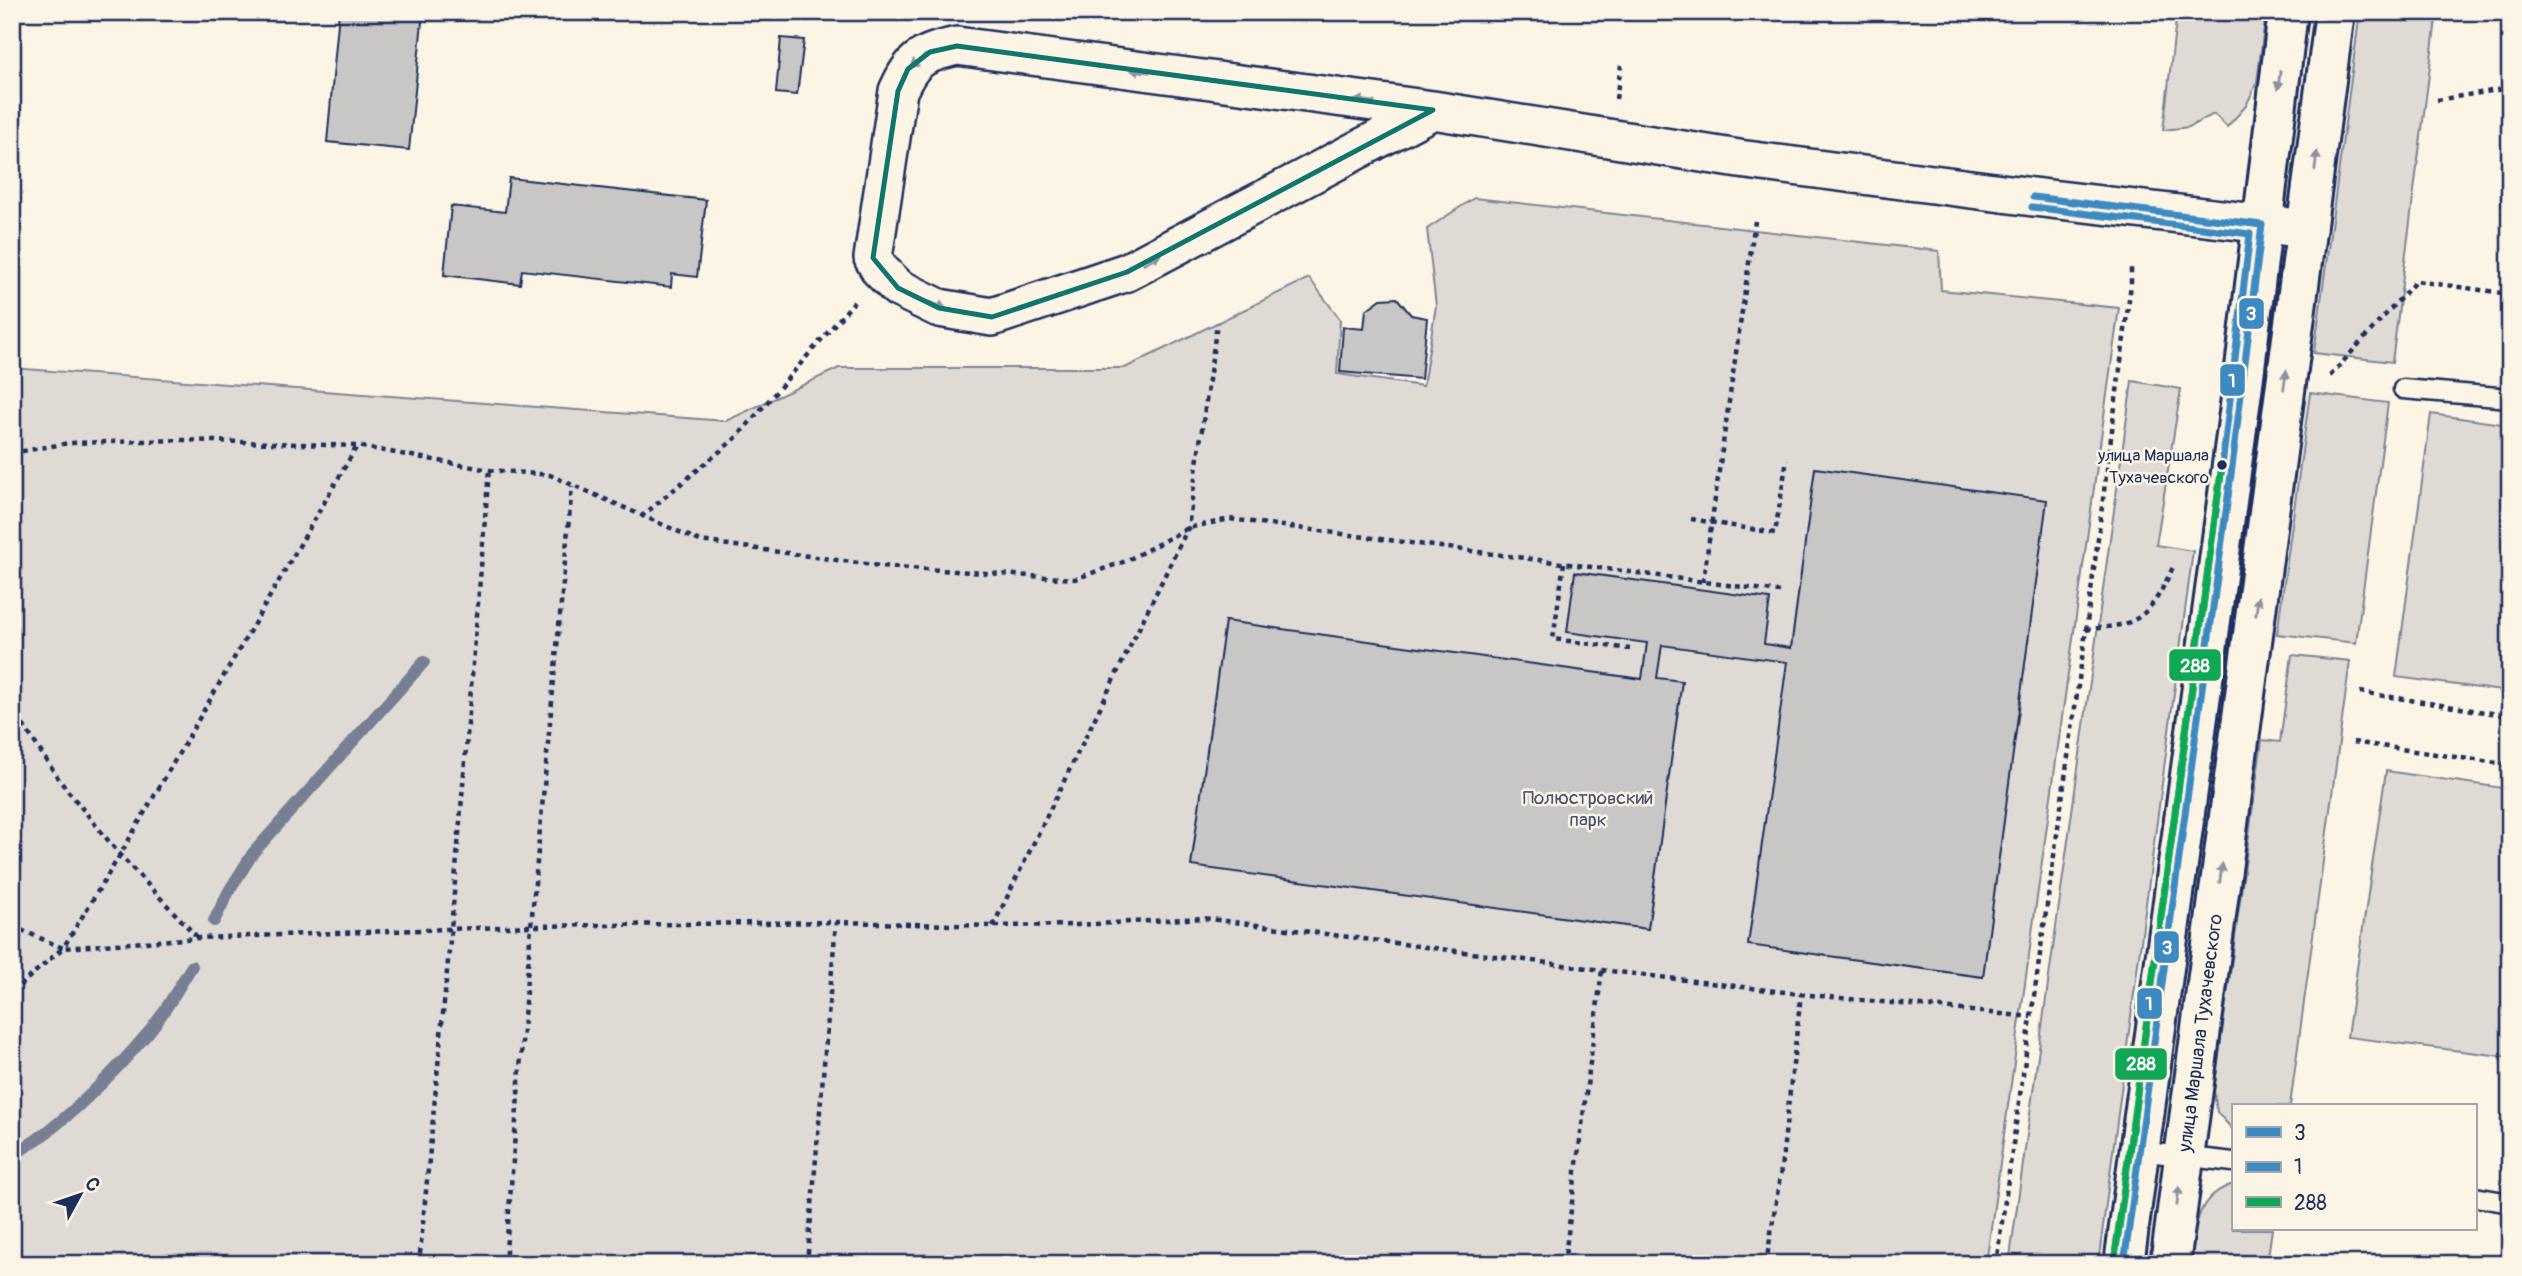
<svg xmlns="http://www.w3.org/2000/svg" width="2522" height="1276" font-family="Pangolin,sans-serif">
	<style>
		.green { fill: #dfdbd4; stroke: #7d8599; stroke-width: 2 }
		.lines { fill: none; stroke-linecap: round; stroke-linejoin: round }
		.stream { stroke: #767f94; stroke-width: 12 }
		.building { fill: #c8c7c6; stroke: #1b2f5e; stroke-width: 2 }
		.lane-casing { stroke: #1b2f5e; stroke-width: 23 }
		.street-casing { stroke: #1b2f5e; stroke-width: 42 }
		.secondary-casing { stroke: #1b2f5e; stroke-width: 44 }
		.path { stroke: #1b2f5e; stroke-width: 4.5; stroke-dasharray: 5 5; stroke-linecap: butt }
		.lane { stroke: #fcf5e5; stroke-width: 18 }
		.street { stroke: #fcf5e5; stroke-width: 37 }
		.secondary { stroke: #fcf5e5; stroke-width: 38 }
		.bus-1-casing { stroke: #fcf5e5; stroke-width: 12 }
		.bus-2-casing { stroke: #fcf5e5; stroke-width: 12 }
		.bus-3-casing { stroke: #fcf5e5; stroke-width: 12 }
		.bus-1 { stroke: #3d8ac2; stroke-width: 7 }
		.bus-2 { stroke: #3d8ac2; stroke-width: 7 }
		.bus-3 { stroke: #10a855; stroke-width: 7 }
		.oneway { fill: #8c92a2 }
		.marked { fill: none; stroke: #0f766e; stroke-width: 5; stroke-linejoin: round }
		.bus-dot { fill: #1b2f5e; stroke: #fcf5e5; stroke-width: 2.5 }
		.labels { text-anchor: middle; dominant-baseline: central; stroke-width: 5; stroke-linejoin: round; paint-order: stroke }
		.bus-label { font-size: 17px; fill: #1b2f5e; stroke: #fcf5e5; text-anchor: end }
		.park-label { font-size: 19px; fill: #425176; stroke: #fcf5e5 }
		.street-label { font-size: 19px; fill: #1b2f5e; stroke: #fcf5e5 }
		.line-badge { stroke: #fcf5e5; stroke-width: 2.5 }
		.badge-label { font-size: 19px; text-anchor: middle; font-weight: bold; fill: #fff }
	</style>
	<rect width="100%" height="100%" fill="#fcf5e5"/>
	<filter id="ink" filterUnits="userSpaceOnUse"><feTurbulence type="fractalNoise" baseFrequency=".0143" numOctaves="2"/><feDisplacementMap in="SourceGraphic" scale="14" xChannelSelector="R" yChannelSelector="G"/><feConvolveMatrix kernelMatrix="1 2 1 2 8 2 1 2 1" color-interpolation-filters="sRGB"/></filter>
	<g filter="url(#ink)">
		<g class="green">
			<polygon points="2177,12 2266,12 2257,82 2246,106 2227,127 2214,114 2189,127 2163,130"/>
			<polygon points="2360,12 2437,12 2392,362 2314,353"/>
			<polygon points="1474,198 1939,251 1941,290 2119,308 1986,1264 12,1264 12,368 726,421 839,368 1125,368 1309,278 1340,319 1337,374 1423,386 1436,306 1427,229"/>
			<polygon points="2132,381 2181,389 2156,545 2193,551 2098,1264 2009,1264"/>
			<polygon points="2310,393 2388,403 2356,643 2277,634"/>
			<polygon points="2431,414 2510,425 2510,692 2396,677"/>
			<polygon points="2292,655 2350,661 2290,1106 2233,1106 2233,1130 2217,1112 2214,1091 2262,740 2280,742"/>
			<polygon points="2386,771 2510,789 2510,1057 2347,1037"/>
			<path d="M2233,1184V1229H2272L2267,1264H2191C2196,1228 2194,1197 2233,1184Z"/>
		</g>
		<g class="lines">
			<g class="stream">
				<polyline points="214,921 229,891 253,853 424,662"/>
				<path d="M12,1155C59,1130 113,1074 148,1033C165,1013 178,988 192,966"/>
			</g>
		</g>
		<g class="building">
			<polygon points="339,12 423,12 409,150 327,142"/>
			<polygon points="781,38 804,40 797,95 776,93"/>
			<polygon points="2509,149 2510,149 2510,207 2502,206"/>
			<polygon points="509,178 706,200 697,277 672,274 671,287 522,270 520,284 444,275 451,206 505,212"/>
			<polygon points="1397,298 1411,315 1427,318 1421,379 1340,372 1343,327 1364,329 1366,310 1381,299"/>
			<polygon points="1815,468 2047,500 1983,977 1748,945 1787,662 1662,645 1657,678 1682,681 1648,929 1191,866 1225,621 1642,679 1647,643 1567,632 1575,572 1770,599 1764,644 1791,648"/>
		</g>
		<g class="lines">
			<defs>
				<g id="lane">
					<polyline points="2403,389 2510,398"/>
					<polyline points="2139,1151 2233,1162"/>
					<polyline points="2475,1197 2510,1203"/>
				</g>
				<path id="street" d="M1433,110L1127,272L992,317L939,308L898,288L880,270L873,258L898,91C913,58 922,54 957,46L1433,110L1739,159L2033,197L2307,229"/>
				<g id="secondary">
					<polyline points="2124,1264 2244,376 2288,12"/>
					<path id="s1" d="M2170,1264L2335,12"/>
				</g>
			</defs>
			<use href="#lane" class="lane-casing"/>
			<use href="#street" class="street-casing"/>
			<use href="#secondary" class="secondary-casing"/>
			<g class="path">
				<polyline points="1616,99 1621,65"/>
				<polyline points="2437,100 2510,88"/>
				<polyline points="2330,376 2416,281 2510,294"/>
				<polyline points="12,453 69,443 184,440 357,446 489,470 550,475 700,541 880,566 1075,579 1126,561 1188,528 1230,519 1780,592"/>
				<polyline points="641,517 737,437 854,302"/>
				<polyline points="1691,519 1775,533 1787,459"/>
				<polyline points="1564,563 1553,639 1630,649"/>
				<polyline points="1703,582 1755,221"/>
				<path d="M2086,630C2100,627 2118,627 2130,622C2153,612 2164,586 2174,565"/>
				<polyline points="2360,692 2510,716"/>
				<polyline points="12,708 60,781 120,855 198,938"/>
				<polyline points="2353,742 2510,765"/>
				<polyline points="12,926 63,948 120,855 357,446"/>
				<polyline points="993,926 1188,528 1217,323"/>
				<polyline points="12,992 63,948 198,938 531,926 836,922 993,926 1077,925 1203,918 1602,970 1801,994 2031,1017"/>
				<polyline points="419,1264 451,930 489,470"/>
				<polyline points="505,1264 531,926 572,486"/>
				<polyline points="807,1264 836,922"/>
				<polyline points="1564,1264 1602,970"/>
				<polyline points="1766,1264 1781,1170 1801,994"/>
				<polyline points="1996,1264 2086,630 2131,284 2131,265"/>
			</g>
			<use href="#lane" class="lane"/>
			<use href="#street" class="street"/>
			<use href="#secondary" class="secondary"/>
			<defs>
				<polyline id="bus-1" points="2033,197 2262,225 2232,467 2124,1264"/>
				<polyline id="bus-2" points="2032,207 2250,234 2222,466 2114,1263"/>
				<polyline id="bus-3" points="2114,1263 2222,466"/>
			</defs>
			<use href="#bus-1" class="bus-1-casing"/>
			<use href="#bus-2" class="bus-2-casing"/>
			<use href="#bus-3" class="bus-3-casing"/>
			<use href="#bus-1" class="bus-1"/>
			<use href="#bus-2" class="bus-2"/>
			<use href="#bus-3" class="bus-3"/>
		</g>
		<defs><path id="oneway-solid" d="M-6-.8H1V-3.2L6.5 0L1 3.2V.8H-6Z" transform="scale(1.75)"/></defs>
		<g class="oneway">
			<use href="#oneway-solid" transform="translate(918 61) rotate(142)"/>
			<use href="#oneway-solid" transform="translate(1140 71) rotate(-172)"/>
			<use href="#oneway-solid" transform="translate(2279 80) rotate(97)"/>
			<use href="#oneway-solid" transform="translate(1365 101) rotate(-172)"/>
			<use href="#oneway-solid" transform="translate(2316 161) rotate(-83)"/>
			<use href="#oneway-solid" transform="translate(1152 259) rotate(-28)"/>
			<use href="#oneway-solid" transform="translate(937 305) rotate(20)"/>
			<use href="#oneway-solid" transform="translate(2285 380) rotate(-82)"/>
			<use href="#oneway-solid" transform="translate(2257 606) rotate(-83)"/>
			<use href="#oneway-solid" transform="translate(2221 873) rotate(-82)"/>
			<use href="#oneway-solid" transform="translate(2178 1196) rotate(-83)"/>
		</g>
	</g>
	<path class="marked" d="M957,46L1433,110L1127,272L992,317L939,308L898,288L873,258L898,91L908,69L930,52Z"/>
	<circle class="bus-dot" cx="2222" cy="465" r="6"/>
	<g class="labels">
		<g class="bus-label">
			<text x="2209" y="455">улица Маршала<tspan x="2209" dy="22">Тухачевского</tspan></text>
		</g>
		<g class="park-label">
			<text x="1588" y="798">Полюстровский<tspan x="1588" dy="22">парк</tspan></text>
		</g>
		<g class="street-label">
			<text stroke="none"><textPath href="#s1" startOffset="233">улица Маршала Тухачевского</textPath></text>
		</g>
	</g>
	<g class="line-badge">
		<rect x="2238" y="297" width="27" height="33" rx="7" fill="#3d8ac2"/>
		<rect x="2219" y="363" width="27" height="34" rx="7" fill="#3d8ac2"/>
		<rect x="2168" y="648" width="54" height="34" rx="7" fill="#10a855"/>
		<rect x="2153" y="930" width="27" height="34" rx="7" fill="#3d8ac2"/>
		<rect x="2136" y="987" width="27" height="33" rx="7" fill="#3d8ac2"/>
		<rect x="2114" y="1047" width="54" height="34" rx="7" fill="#10a855"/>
	</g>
	<g class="badge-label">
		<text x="2251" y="320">3</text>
		<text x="2232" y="387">1</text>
		<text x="2195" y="672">288</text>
		<text x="2167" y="954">3</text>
		<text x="2149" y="1010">1</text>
		<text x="2141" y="1070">288</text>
	</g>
	<rect width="2522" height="1276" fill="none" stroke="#fcf5e5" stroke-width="42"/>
	<rect x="21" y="21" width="2480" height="1234" fill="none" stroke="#1b2f5e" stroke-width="2.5" filter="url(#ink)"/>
	<rect x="2232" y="1104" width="245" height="126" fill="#fcf5e5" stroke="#a2a6af" stroke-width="2"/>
	<rect x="2246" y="1127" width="35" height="10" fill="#3d8ac2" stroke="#a2a6af" stroke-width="2"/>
	<text x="2294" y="1140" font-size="21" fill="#1b2f5e">3</text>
	<rect x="2246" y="1162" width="35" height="10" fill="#3d8ac2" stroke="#a2a6af" stroke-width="2"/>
	<text x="2294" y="1174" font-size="21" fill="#1b2f5e">1</text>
	<rect x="2246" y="1197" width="35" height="10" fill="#10a855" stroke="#a2a6af" stroke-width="2"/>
	<text x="2294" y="1210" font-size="21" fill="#1b2f5e">288</text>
	<g transform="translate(80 1195) rotate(50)" stroke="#fcf5e5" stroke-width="5" paint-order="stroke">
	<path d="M0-5L12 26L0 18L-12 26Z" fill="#1b2f5e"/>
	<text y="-10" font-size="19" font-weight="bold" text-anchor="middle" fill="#1b2f5e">С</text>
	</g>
</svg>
